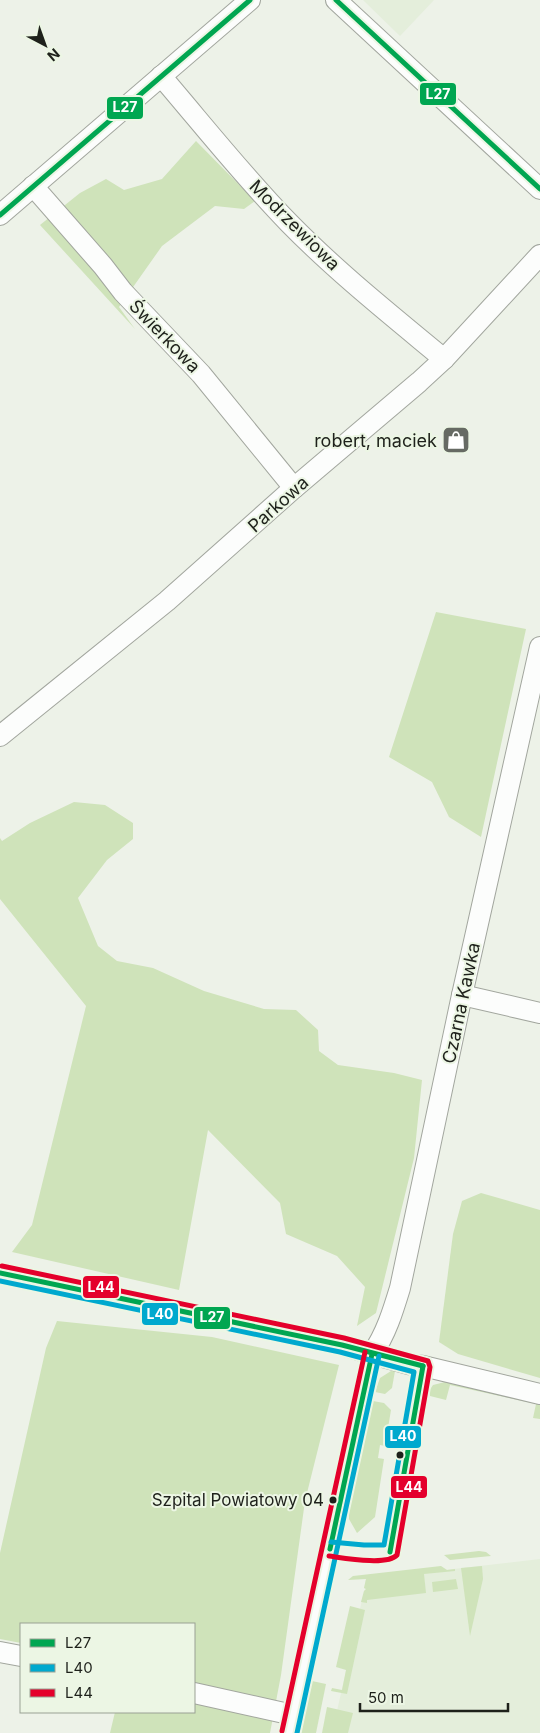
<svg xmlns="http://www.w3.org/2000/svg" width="540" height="1733" font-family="Inter,sans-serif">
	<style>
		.built { fill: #e4eedb }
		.green { fill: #cfe3ba }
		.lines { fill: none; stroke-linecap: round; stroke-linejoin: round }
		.minor-casing { stroke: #a2a69e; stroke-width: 22 }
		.minor { stroke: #fcfdfc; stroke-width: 20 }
		.bus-1-casing { stroke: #ecf6e4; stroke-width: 9 }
		.bus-2-casing { stroke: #ecf6e4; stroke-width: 9 }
		.bus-3-casing { stroke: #ecf6e4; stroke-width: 9 }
		.bus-1 { stroke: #00a651; stroke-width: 5 }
		.bus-2 { stroke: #00a9ce; stroke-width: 5 }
		.bus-3 { stroke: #e4002b; stroke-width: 5 }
		.bus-dot { fill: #1e211b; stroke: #ecf6e4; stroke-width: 2 }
		.labels { text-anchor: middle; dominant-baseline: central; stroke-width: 4; stroke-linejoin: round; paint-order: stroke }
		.bus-label { font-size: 17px; fill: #1e211b; stroke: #ecf6e4; text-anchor: end }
		.street-label { font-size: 18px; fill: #1e211b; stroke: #ecf6e4 }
		.poi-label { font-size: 18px; fill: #1e211b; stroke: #ecf6e4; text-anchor: end }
		.line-badge { stroke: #ecf6e4; stroke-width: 2 }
		.badge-label { font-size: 14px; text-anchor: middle; font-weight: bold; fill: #fff }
	</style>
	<rect width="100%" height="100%" fill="#edf2e8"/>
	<g class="built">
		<polygon points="363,0 434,0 400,36"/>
		<polygon points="540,1559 540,1733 332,1733 364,1591 366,1589 364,1588 366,1579"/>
	</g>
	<g class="green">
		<polygon points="196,141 255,201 244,209 215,206 162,246 119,307 135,329 40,225 80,193 106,179 124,190 162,179"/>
		<polygon points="436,612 526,629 481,837 449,817 432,782 389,757"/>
		<polygon points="74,802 105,805 133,823 133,839 107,860 78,898 98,946 117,961 153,968 204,991 264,1009 296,1010 318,1030 319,1051 338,1065 394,1073 422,1080 414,1158 376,1313 357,1326 365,1287 337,1256 286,1234 280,1203 208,1130 179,1290 12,1252 32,1225 86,1006 0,899 0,838 2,841 30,823"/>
		<polygon points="481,1193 540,1210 540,1378 458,1354 439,1342 453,1234 462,1201"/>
		<polygon points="57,1321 212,1337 339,1365 305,1501 281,1675 270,1733 110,1733 115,1712 194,1712 194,1624 21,1624 21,1643 0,1639 0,1553 46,1348"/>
		<polygon points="391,1371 395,1371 392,1388 385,1394 375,1392 380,1378"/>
		<polygon points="445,1382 540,1402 540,1419 533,1418 536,1404 450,1385 446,1400 430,1396 429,1391 433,1385"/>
		<polygon points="373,1401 384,1403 391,1410 385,1446 380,1445 378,1458 384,1459 375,1517 357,1533 349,1519 349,1512"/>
		<polygon points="479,1551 486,1552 491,1556 450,1560 444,1555"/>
		<polygon points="441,1566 447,1570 455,1569 455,1571 424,1574 426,1593 367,1600 367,1603 361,1602 364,1591 366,1589 364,1588 366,1579 348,1580 353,1576"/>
		<polygon points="482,1566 483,1579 470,1636 461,1568"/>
		<polygon points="456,1579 458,1589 433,1592 432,1582"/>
		<polygon points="350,1606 365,1610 347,1694 331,1691 332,1688 342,1690 346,1670 336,1667"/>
		<polygon points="312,1681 326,1684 316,1733 301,1733"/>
		<polygon points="327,1707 353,1713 348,1733 322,1733"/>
	</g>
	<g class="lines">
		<defs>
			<g id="minor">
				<polyline points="336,0 540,189"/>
				<path d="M161,76C203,125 244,177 289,223C337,272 391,315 444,359"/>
				<polyline points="33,186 103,266 123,292 201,374 294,488"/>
				<polyline points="0,215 250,0"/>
				<polyline points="0,736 167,601 294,488 419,382 444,359 540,255"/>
				<polyline points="462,995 540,1013"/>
				<polyline points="0,1273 342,1345 372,1354 408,1364 423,1366 540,1394"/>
				<polyline points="0,1652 21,1656"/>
				<polyline points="194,1693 293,1715"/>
				<path d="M289,1733L372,1354C386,1334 393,1311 400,1288L462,995L540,647"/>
			</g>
		</defs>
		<use href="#minor" class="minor-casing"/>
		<use href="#minor" class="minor"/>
		<defs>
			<g id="bus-1">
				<polyline points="336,0 540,189"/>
				<polyline points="0,215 250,0"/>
				<polyline points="0,1273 342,1345 423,1366"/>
				<polyline points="330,1549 372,1354"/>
				<polyline points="390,1552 423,1366"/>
			</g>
			<g id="bus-2">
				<polyline points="0,1281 340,1352 414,1372 384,1545 364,1545 331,1542"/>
				<polyline points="297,1733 379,1356"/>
			</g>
			<g id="bus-3">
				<path d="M2,1266L344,1338L428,1361L430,1367L397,1555C387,1566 344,1558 329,1556"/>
				<polyline points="282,1731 365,1352"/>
			</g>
		</defs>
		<use href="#bus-1" class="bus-1-casing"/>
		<use href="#bus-2" class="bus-2-casing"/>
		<use href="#bus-3" class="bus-3-casing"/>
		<use href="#bus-1" class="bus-1"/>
		<use href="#bus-2" class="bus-2"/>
		<use href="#bus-3" class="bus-3"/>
	</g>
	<defs>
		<symbol id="shop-square" viewBox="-11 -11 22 22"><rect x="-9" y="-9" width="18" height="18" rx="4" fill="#666a63" stroke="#ecf6e4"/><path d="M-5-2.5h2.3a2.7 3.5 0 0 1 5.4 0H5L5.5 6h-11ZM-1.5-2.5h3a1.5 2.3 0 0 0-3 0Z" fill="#fff"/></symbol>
	</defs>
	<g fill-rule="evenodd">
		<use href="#shop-square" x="440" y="424" width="32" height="32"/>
	</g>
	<g class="bus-dot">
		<circle cx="400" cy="1455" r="4.5"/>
		<circle cx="333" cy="1500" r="4.5"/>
	</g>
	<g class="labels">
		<g class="bus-label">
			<text x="324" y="1500">Szpital Powiatowy 04</text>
		</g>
		<g class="street-label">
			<text transform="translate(295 225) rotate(45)">Modrzewiowa</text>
			<text transform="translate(165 336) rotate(46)">Świerkowa</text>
			<text transform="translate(278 504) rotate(-42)">Parkowa</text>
			<text transform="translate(461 1003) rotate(-78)">Czarna Kawka</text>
		</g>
		<g class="poi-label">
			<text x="437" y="440">robert, maciek</text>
		</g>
	</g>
	<g class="line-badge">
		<rect x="419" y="82" width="38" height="24" rx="5" fill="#00a651"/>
		<rect x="106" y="96" width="38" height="24" rx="5" fill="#00a651"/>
		<rect x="82" y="1275" width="38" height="24" rx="5" fill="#e4002b"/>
		<rect x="141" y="1302" width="38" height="24" rx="5" fill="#00a9ce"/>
		<rect x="193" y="1306" width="38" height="24" rx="5" fill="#00a651"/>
		<rect x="384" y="1425" width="38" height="24" rx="5" fill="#00a9ce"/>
		<rect x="390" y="1475" width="38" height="24" rx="5" fill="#e4002b"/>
	</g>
	<g class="badge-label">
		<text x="438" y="99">L27</text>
		<text x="125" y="112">L27</text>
		<text x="101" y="1292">L44</text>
		<text x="160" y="1319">L40</text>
		<text x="212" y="1322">L27</text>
		<text x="403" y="1441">L40</text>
		<text x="409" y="1492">L44</text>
	</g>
	<rect x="20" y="1623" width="175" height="90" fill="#ecf6e4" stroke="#9aa194"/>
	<rect x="30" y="1639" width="25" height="8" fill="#00a651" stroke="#9aa194"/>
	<text x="65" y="1648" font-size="15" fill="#1e211b">L27</text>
	<rect x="30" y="1664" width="25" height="8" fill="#00a9ce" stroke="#9aa194"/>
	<text x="65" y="1673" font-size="15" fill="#1e211b">L40</text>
	<rect x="30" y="1689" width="25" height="8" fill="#e4002b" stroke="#9aa194"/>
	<text x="65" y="1698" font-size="15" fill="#1e211b">L44</text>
	<g transform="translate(45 45) rotate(139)" stroke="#ecf6e4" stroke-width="4" paint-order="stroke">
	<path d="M0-4L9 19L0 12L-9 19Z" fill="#1e211b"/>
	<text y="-8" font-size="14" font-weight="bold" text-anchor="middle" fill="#1e211b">N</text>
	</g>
	<path d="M360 1703v8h148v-8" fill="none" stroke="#1e211b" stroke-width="2.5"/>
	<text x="368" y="1703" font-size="15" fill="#1e211b" stroke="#ecf6e4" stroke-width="4" paint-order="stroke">50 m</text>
</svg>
